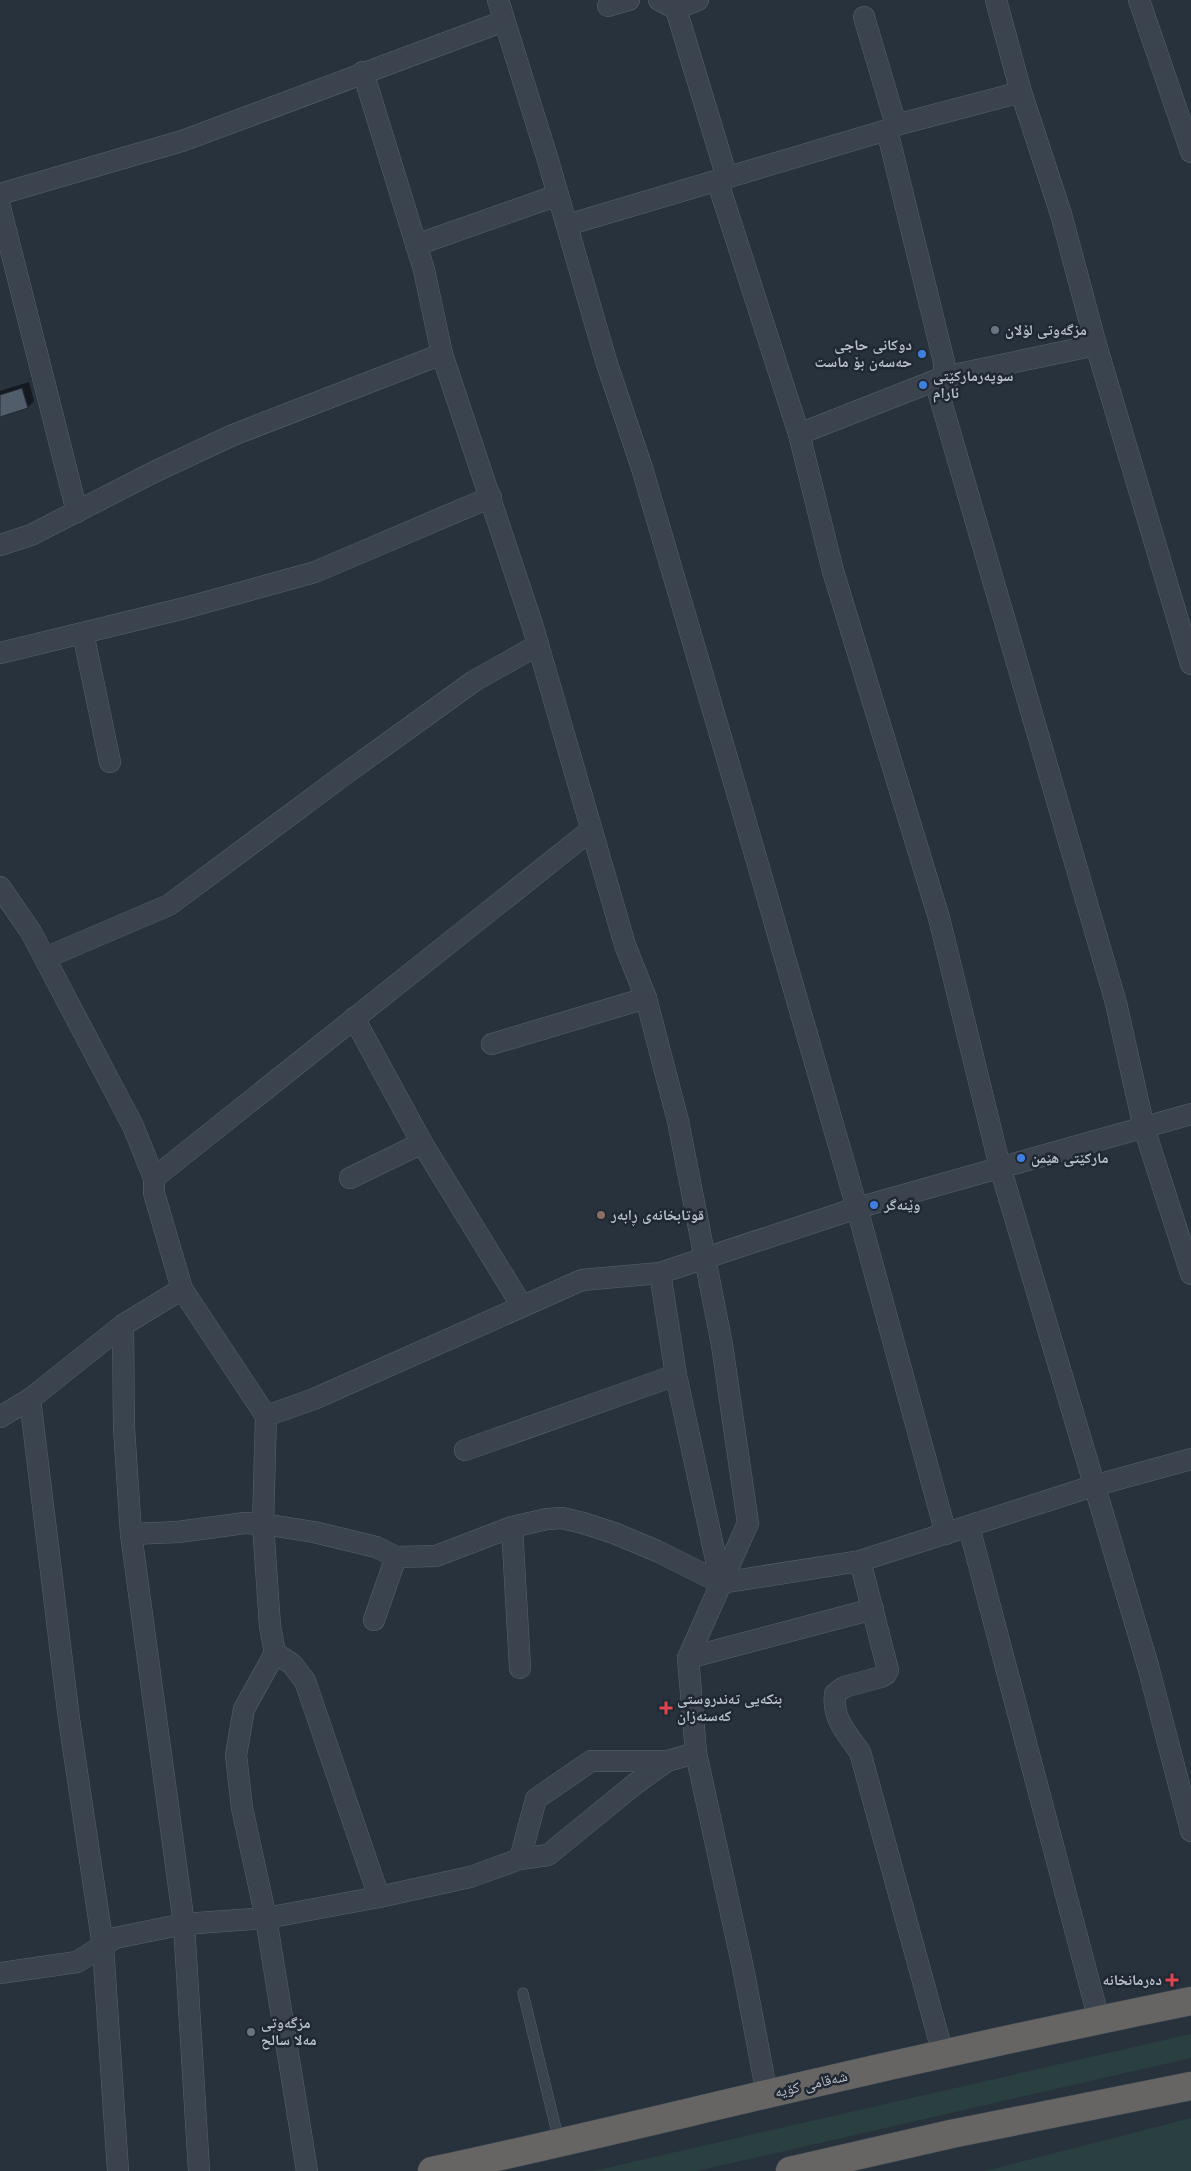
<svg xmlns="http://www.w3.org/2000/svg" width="1191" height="2171" font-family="'Work Sans','Noto Naskh Arabic',sans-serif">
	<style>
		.green { fill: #2a3f3f }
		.shadow { fill: #0007 }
		.building { fill: #525d6b; stroke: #222b35 }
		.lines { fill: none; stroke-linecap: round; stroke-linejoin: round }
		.service-casing { stroke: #59626b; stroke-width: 11 }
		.minor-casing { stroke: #59626b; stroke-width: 22 }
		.trunk-casing { stroke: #464f58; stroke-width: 29 }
		.service { stroke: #3b444e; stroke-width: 10 }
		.minor { stroke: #3b444e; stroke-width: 21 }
		.trunk { stroke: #666563; stroke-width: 28 }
		.worship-dot { fill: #6b7280; stroke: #202933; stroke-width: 2 }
		.shop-dot { fill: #3f7fe0; stroke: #202933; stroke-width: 2 }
		.education-dot { fill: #8d6e63; stroke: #202933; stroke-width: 2 }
		.health-dot { fill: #e0444e; stroke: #202933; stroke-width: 2 }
		.labels { text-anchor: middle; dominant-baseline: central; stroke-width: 5; stroke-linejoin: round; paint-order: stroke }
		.poi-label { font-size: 15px; font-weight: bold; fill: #b7bfc8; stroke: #202933; text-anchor: start }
		.street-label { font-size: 15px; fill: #b7bfc8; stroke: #202933 }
	</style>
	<rect width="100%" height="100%" fill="#27323d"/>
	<g class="green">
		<polygon points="1191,2034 1191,2058 697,2171 593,2171"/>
		<polygon points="1191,2118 1191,2171 985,2171"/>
	</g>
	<polygon class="shadow" points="29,382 34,401 28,407 0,416 0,391"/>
	<polygon class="building" points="22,388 28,408 0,417 0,395"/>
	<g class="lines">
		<defs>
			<polyline id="service" points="523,1993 559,2141"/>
			<g id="minor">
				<polyline points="498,0 547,157 607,364 642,468 744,816 857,1208 946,1534"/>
				<polyline points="659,0 676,9 698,0"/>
				<polyline points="996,0 1021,92 1061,214 1096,345 1191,664"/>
				<polyline points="1139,0 1191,152"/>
				<polyline points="608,6 629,0"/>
				<polyline points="676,9 725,171 720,189 799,434 833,571 939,918 1000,1167 1148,1666 1191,1831"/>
				<polyline points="864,17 896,125"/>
				<polyline points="363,72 424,270 442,354 532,624 625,945 646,998 678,1121 722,1345 748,1523 688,1658 696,1753 743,1968 767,2094"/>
				<polyline points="887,130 944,362 944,377 938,391 1116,1003 1144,1128 1191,1274"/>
				<polyline points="0,194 182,141 504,21"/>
				<polyline points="0,207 77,512"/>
				<polyline points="567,225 887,130 896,125 1021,92"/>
				<polyline points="416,245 558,195"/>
				<polyline points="799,434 944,377 1096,345"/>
				<polyline points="0,545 31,535 154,472 233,435 442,354"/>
				<polyline points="83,633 110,762"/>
				<polyline points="0,653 185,608 315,572 491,497"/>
				<polyline points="0,887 31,932 133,1126 154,1178 154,1193 182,1289 266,1416 263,1524 270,1626 275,1653 292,1664 305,1681 379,1897 470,1877 520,1859 548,1855 635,1784 667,1761 696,1753"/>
				<polyline points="45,958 169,905 341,777 474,681 538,645"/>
				<polyline points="354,1018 422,1143 522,1306"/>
				<polyline points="492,1044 646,998"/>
				<polyline points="154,1178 591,830"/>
				<polyline points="350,1178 422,1143"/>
				<polyline points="660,1273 676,1375 721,1583"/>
				<polyline points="123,1325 124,1428 131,1534 184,1924 199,2171"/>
				<polyline points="30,1399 69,1719 103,1946 118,2171"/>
				<polyline points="266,1416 314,1399 582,1280 660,1273 857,1208 1191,1114"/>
				<polyline points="0,1417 30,1399 123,1325 182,1289"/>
				<polyline points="465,1450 676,1375"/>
				<polyline points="512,1527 520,1668"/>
				<polyline points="969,1527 1099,2020"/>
				<polyline points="131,1534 178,1532 245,1523 263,1524 314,1532 376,1547 396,1557"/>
				<path d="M860,1561L888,1670L886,1674L881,1677L844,1687L835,1694C832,1718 847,1734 860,1752L943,2054"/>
				<polyline points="374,1620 396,1557 436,1556 512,1527 547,1519 562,1518 583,1523 614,1533 657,1551 721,1583 860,1561 1093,1486 1191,1459"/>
				<polyline points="275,1653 244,1709 236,1755 242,1808 266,1918 307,2171"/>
				<polyline points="688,1658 873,1609"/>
				<polyline points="520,1859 536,1799 591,1761 667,1761"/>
				<polyline points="0,1973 77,1962 115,1938 184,1924 266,1918 379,1897"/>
			</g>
			<g id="trunk">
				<path d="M432,2171C545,2147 656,2120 767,2094C908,2061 1049,2030 1191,2001"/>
				<polyline points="790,2171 951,2134 1191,2086"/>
			</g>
		</defs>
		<use href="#service" class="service-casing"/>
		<use href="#minor" class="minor-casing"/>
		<use href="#trunk" class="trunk-casing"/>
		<use href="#service" class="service"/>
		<use href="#minor" class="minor"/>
		<use href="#trunk" class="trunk"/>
	</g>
	<g class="worship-dot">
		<circle cx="995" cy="330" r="5"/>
		<circle cx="251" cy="2032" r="5"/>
	</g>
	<g class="shop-dot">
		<circle cx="922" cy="354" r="5"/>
		<circle cx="923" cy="385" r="5"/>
		<circle cx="1021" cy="1158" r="5"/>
		<circle cx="874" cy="1205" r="5"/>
	</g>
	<circle class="education-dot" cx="601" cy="1215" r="5"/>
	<g class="health-dot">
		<path d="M663.5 1700.5h5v5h5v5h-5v5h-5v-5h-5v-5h5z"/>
		<path d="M1169.5 1972.5h5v5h5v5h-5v5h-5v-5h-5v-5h5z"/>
	</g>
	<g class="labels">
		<g class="poi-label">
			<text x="1005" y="330">مزگەوتی لۆلان</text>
			<text x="912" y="345" text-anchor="end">دوکانی حاجی<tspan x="912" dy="17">حەسەن بۆ ماست</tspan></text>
			<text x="933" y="376">سوپەرمارکێتی<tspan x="933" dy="17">ئارام</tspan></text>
			<text x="1031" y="1158">مارکێتی هێمن</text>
			<text x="884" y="1205">وێنەگر</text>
			<text x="611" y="1215">قوتابخانەی ڕابەر</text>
			<text x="677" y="1699">بنکەیی تەندروستی<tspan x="677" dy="17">کەسنەزان</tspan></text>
			<text x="1162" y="1980" text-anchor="end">دەرمانخانە</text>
			<text x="261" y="2023">مزگەوتی<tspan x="261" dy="17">مەلا سالح</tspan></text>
		</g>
		<g class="street-label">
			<text transform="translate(811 2084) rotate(-13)">شەقامی کۆیە</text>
		</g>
	</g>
</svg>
